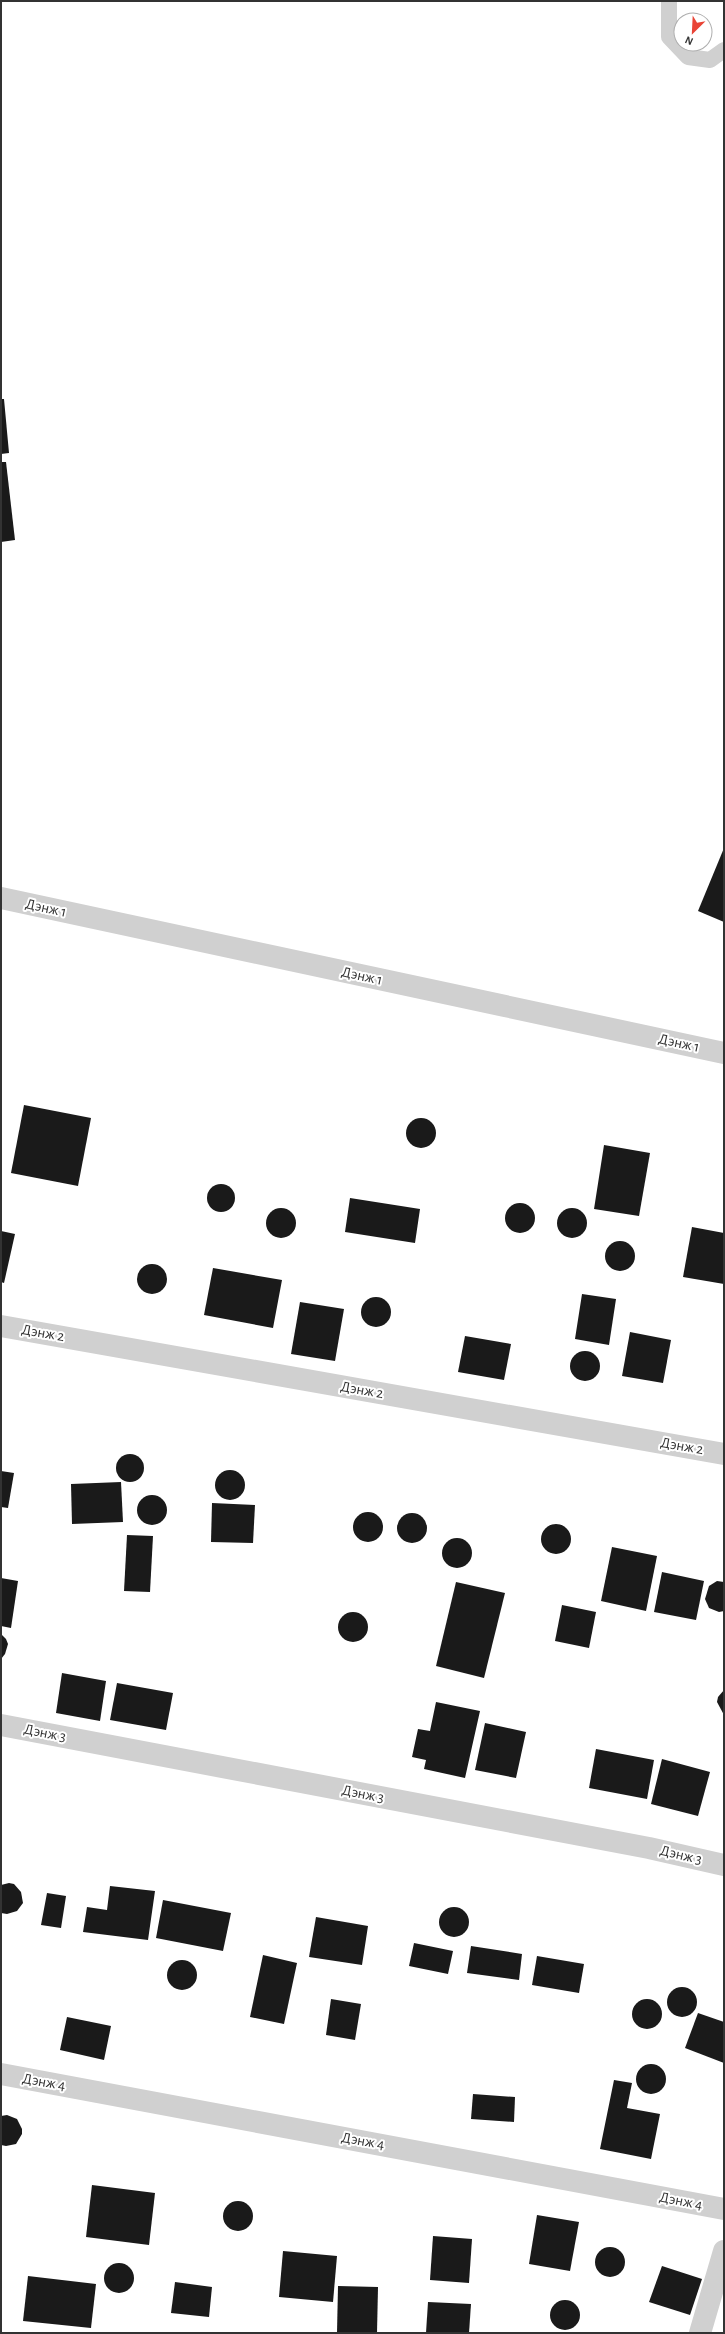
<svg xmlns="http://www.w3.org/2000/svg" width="725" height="2334" font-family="'Alegreya Sans',sans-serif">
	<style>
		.building { fill: #1a1a1a }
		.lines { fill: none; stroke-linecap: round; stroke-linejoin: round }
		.lane { stroke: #d0d0d0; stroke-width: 16 }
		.street { stroke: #d0d0d0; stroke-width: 22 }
		.labels { text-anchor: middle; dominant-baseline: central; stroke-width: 4; stroke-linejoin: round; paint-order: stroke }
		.street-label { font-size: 15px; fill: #333; stroke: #fff }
	</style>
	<rect width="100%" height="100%" fill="#fff"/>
	<g class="building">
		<polygon points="1,399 4,399 9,453 1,454"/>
		<polygon points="1,462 6,462 15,540 1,542"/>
		<polygon points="724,848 724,922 698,911"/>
		<polygon points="24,1105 91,1118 78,1186 11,1173"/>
		<circle cx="421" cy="1133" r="15"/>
		<polygon points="604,1145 650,1153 639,1216 594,1209"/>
		<circle cx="221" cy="1198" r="14"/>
		<polygon points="350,1198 420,1209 415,1243 345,1232"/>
		<circle cx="520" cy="1218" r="15"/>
		<circle cx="281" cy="1223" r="15"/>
		<circle cx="572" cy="1223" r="15"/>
		<polygon points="692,1227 724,1233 724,1284 683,1277"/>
		<polygon points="1,1231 15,1234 4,1283 1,1282"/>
		<circle cx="620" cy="1256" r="15"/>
		<circle cx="152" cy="1279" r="15"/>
		<polygon points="213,1268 282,1280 273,1328 204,1315"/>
		<polygon points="582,1294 616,1299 609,1345 575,1339"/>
		<circle cx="376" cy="1312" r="15"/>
		<polygon points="300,1302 344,1309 335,1361 291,1354"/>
		<polygon points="630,1332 671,1340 663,1383 622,1376"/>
		<polygon points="465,1336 511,1344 504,1380 458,1372"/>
		<circle cx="585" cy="1366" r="15"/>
		<circle cx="130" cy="1468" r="14"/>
		<circle cx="230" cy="1485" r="15"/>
		<polygon points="1,1471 14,1473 8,1508 1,1507"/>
		<polygon points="121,1482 123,1522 72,1524 71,1484"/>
		<circle cx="152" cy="1510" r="15"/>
		<polygon points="212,1503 255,1505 253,1543 211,1542"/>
		<circle cx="368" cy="1527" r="15"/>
		<circle cx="412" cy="1528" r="15"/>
		<circle cx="556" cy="1539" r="15"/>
		<polygon points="127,1535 153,1536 150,1592 124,1591"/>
		<circle cx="457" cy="1553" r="15"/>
		<polygon points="612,1547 657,1556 646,1611 601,1601"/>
		<polygon points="662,1572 704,1581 696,1620 654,1612"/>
		<polygon points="1,1578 18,1581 11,1628 1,1626"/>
		<polygon points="717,1581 724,1582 724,1611 719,1612 709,1608 705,1599 709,1586"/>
		<polygon points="456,1582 505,1593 484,1678 436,1666"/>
		<polygon points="562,1605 596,1612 589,1648 555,1641"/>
		<circle cx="353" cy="1627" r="15"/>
		<polygon points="1,1634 6,1639 8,1644 5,1654 1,1659"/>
		<polygon points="62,1673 106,1681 100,1721 56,1713"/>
		<polygon points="117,1683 173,1693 166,1730 110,1720"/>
		<polygon points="724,1690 724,1715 717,1702 718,1697"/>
		<polygon points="436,1702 480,1711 465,1778 424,1769 426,1760 412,1757 418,1729 430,1731"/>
		<polygon points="485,1723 526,1732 516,1778 475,1770"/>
		<polygon points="596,1749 654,1760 647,1799 589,1788"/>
		<polygon points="662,1759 710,1772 698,1816 651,1804"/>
		<polygon points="9,1883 14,1884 21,1892 23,1903 17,1911 7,1914 1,1913 1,1885"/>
		<polygon points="110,1886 155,1891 148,1940 83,1932 87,1907 107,1910"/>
		<polygon points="47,1893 66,1896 61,1928 41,1925"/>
		<polygon points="163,1900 231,1913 223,1951 156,1938"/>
		<circle cx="454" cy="1922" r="15"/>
		<polygon points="316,1917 368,1926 362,1965 309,1957"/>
		<polygon points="414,1943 453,1951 448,1974 409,1966"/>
		<polygon points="471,1946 522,1954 519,1980 467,1973"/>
		<polygon points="263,1955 297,1963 284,2024 250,2017"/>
		<polygon points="537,1956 584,1964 579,1993 532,1985"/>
		<circle cx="182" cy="1975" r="15"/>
		<circle cx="682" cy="2002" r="15"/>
		<circle cx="647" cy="2014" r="15"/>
		<polygon points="331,1999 361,2004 355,2040 326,2035"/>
		<polygon points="698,2013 724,2022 724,2063 685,2048"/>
		<polygon points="67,2017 111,2026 104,2060 60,2050"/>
		<circle cx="651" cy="2079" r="15"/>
		<polygon points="614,2080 632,2083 627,2108 660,2114 651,2159 600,2149"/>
		<polygon points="473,2094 515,2097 514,2122 471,2119"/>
		<polygon points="7,2115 17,2119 22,2129 22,2134 16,2144 6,2146 1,2145 1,2116"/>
		<polygon points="92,2185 155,2193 149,2245 86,2237"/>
		<circle cx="238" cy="2216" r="15"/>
		<polygon points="537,2215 579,2222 570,2271 529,2264"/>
		<polygon points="433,2236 472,2239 469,2283 430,2280"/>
		<circle cx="610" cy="2262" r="15"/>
		<polygon points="283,2251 337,2256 333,2302 279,2297"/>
		<circle cx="119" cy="2278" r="15"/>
		<polygon points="662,2266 702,2279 690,2315 649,2302"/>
		<polygon points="28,2276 96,2284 91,2328 23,2321"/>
		<polygon points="175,2282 212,2287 209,2317 171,2313"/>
		<polygon points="338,2286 378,2287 377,2333 337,2333"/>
		<circle cx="565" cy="2315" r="15"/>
		<polygon points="428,2302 471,2304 469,2333 426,2333"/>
	</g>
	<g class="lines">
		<polyline class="lane" points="669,1 669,37 688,57 710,60 724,50"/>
		<g class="street">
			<polyline points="1,898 724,1053"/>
			<polyline points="1,1326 724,1454"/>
			<polyline points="1,1725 649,1848 724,1865"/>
			<polyline points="1,2074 724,2209"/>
			<polyline points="700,2333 724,2251"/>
		</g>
	</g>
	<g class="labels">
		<g class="street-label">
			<text transform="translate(46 908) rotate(12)">Дэнж 1</text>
			<text transform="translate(362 976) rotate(12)">Дэнж 1</text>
			<text transform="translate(679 1043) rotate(12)">Дэнж 1</text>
			<text transform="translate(43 1333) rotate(10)">Дэнж 2</text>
			<text transform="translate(362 1390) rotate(10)">Дэнж 2</text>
			<text transform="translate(682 1446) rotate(10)">Дэнж 2</text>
			<text transform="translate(45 1733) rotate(11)">Дэнж 3</text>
			<text transform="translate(363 1794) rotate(11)">Дэнж 3</text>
			<text transform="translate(681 1855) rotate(13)">Дэнж 3</text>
			<text transform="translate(44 2082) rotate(10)">Дэнж 4</text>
			<text transform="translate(363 2141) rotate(10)">Дэнж 4</text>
			<text transform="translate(681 2201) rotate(11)">Дэнж 4</text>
		</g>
	</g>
	<rect width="725" height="2334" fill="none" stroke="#333333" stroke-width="4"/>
	<g transform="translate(693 32) rotate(204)"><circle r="19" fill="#ffffff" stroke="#adadad"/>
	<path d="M0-3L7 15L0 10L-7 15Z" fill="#e94436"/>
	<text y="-6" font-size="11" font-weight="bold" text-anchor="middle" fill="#333333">N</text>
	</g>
</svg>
